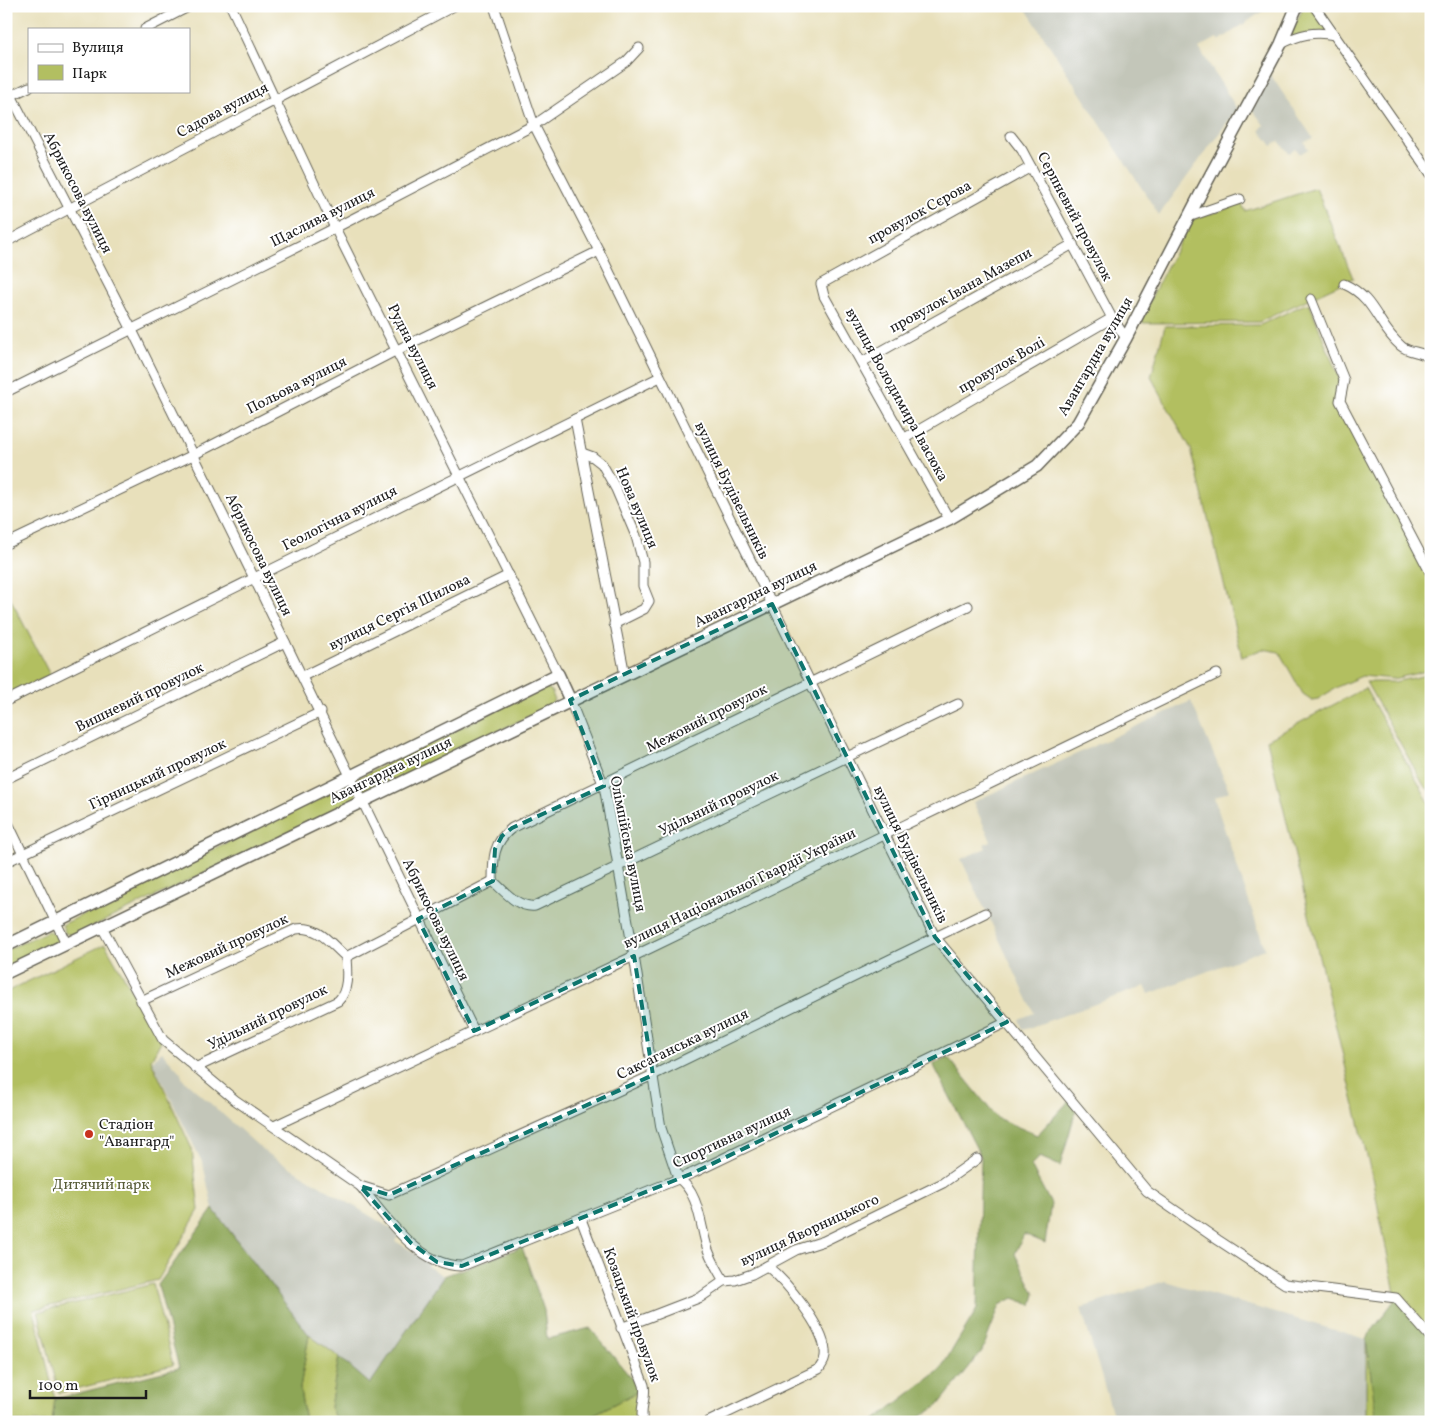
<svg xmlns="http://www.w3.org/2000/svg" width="1437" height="1428" font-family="Vollkorn,serif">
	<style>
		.industrial { fill: #c3c6b9 }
		.green { fill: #b2bf61; stroke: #676e3e }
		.forest { fill: #8da657; stroke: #54613a }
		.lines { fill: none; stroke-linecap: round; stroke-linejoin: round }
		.minor-casing { stroke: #636154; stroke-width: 11 }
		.tertiary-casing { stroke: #636154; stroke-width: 14 }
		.minor { stroke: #fff; stroke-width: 9 }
		.tertiary { stroke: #fff; stroke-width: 11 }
		.marked { fill: #0f766e; fill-opacity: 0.2; stroke: #0f766e; stroke-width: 4; stroke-dasharray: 10 6; stroke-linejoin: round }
		.poi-dot { fill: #c8321e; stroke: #fff; stroke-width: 2 }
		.labels { text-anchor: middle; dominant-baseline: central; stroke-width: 4; stroke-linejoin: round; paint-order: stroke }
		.street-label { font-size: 15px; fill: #1c1c1c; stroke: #fff }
		.poi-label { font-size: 15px; fill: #1c1c1c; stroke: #fff; text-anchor: start }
		.park-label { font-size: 15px; fill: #585d38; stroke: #fff }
	</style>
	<rect width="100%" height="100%" fill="#fff"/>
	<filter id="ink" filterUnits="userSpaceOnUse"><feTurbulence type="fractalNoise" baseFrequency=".02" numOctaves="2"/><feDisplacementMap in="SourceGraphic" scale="10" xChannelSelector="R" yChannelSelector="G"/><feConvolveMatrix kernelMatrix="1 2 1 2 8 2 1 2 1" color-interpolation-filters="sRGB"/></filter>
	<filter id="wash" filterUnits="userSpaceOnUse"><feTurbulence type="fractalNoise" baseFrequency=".0096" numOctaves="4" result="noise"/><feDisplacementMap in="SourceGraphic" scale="20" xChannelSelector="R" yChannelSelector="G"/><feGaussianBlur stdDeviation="1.12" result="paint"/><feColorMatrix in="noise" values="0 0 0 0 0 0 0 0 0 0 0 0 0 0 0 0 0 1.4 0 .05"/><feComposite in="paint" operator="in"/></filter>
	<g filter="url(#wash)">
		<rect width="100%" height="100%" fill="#e8e0bb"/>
		<g class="industrial">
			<polygon points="1024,6 1270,6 1219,41 1217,38 1199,48 1237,109 1159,215"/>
			<polygon points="1270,74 1313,138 1304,142 1308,149 1300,154 1296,149 1289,153 1279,141 1272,146 1260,130 1264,125 1251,108"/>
			<polygon points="1191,701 1229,791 1214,798 1265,949 1149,994 1145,986 1023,1030 1019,1019 1034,1013 961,859 986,848 984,844 991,841 973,802"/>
			<polygon points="162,1052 180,1072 183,1079 265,1152 400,1234 395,1241 430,1261 427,1266 444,1276 370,1384 309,1335 213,1209 203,1164 152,1061"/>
			<polygon points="1165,1281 1366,1339 1366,1422 1115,1422 1081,1308"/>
		</g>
		<g class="green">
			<polygon points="1304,6 1310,6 1330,31 1289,37"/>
			<polygon points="1316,188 1353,278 1259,322 1143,323 1139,321 1191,220 1242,204 1245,211"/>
			<polygon points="1305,304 1310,305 1341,383 1336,394 1337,399 1431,578 1431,670 1393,679 1362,676 1339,686 1318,699 1312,700 1303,694 1279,652 1263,649 1242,657 1191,449 1151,377 1165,326 1260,325"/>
			<polygon points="6,590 50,675 12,694 6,684"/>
			<polygon points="1431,674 1431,700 1427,702 1431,712 1431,791 1424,786 1366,682 1394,682"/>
			<polygon points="543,687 551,690 554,698 552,705 366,795 357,782 358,778"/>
			<polygon points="1365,688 1431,806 1431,1338 1396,1298 1372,1177 1267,740"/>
			<polygon points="345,783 349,783 357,796 355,800 73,936 65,933 62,925"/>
			<polygon points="48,931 56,934 57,942 6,969 6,950"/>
			<polygon points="105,944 161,1041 151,1060 192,1149 199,1210 158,1280 34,1310 55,1399 52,1422 6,1422 6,992"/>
			<polygon points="153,1284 173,1365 59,1393 38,1312"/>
			<polygon points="309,1335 339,1357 330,1407 337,1422 305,1422 300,1388"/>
			<polygon points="1366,1339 1377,1422 1366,1422"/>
			<polygon points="641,1390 641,1422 579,1422"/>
		</g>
		<g class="forest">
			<polygon points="948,1057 997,1118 1037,1135 1069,1101 1076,1110 1060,1166 1040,1157 1031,1166 1051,1204 1045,1243 1024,1234 1015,1254 1035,1294 1032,1305 1013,1298 1000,1305 982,1351 938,1406 912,1422 872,1422 940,1370 977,1309 981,1157 933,1064"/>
			<polygon points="213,1209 309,1335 300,1388 305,1422 52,1422 55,1399 179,1368 158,1285"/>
			<polygon points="522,1247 544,1310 547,1339 590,1328 641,1390 579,1422 337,1422 330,1407 339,1357 370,1384 444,1276"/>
			<polygon points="1396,1298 1431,1338 1431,1422 1377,1422 1366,1339"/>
		</g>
	</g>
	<g filter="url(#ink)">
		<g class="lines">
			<defs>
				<g id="minor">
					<polyline points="231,6 335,228 558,674"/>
					<polyline points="494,6 534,125 599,251 935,937 1147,1191 1218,1240 1285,1284 1396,1298 1431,1338"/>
					<polyline points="1314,6 1431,174"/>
					<polyline points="145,29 190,6"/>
					<path d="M1281,44C1300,34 1314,31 1335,35"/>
					<polyline points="11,95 132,330 254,578 474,1031"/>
					<polyline points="6,98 29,87"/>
					<polyline points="1011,136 1022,150 1112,318 1126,338"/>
					<polyline points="1188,217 1240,199"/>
					<polyline points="6,242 454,6"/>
					<path d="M1344,284C1376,298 1377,326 1401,346C1410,354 1423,350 1431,360"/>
					<polyline points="1311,299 1344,380 1340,401 1431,574"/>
					<polyline points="862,362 1073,244"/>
					<polyline points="6,392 335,228 534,125 626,62 639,48"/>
					<polyline points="575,419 625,675"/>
					<polyline points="905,438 1112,318"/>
					<polyline points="582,453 593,457 602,464 616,489 636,536 643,562 643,586 649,601 644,609 614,624"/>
					<polyline points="949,519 824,296 821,284 1031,167"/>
					<polyline points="6,544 193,455 397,350 599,251"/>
					<polyline points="303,676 509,575"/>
					<path d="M570,700L604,786L634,956L661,1128L678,1178C700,1193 700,1227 708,1250C713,1263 718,1270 724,1281"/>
					<polyline points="6,701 660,377"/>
					<polyline points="6,779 285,642"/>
					<polyline points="6,819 66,943"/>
					<polyline points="6,862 321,712"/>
					<path d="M493,881C493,859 493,842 512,828L968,606"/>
					<path d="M493,881C505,892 518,908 535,906L958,704"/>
					<polyline points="102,927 163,1040 235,1100 360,1186 389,1195 653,1075 985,913"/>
					<polyline points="346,957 493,881"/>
					<path d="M141,1001L296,929C318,925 330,943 346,957"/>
					<path d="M195,1068L338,1001C349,991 347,971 346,957"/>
					<polyline points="274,1126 634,956 1217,674"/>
					<path d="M361,1187C386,1218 419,1266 462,1266L693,1173L1007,1022"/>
					<path d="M581,1219L644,1385C647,1398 639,1408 643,1422"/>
					<polyline points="621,1328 701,1297 724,1281 735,1280 752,1274 796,1250 824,1241 943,1183 977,1159"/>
					<path d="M708,1422L819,1369C823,1363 826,1359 825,1351C823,1326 786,1281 767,1266"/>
				</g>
				<g id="tertiary">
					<polyline points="6,946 558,674 570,700"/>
					<polyline points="6,973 949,519 1037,466 1078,423 1126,338 1203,189 1281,44 1297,6"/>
				</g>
			</defs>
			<use href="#minor" class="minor-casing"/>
			<use href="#tertiary" class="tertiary-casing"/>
			<use href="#minor" class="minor"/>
			<use href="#tertiary" class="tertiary"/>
		</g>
	</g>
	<path class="marked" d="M772,604L935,937L1007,1022L693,1173L462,1266L437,1262L411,1243L360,1186L389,1195L653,1075L634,956L474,1031L418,919L493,881L495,849L502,836L512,828L604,786L570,700Z"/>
	<circle class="poi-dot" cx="89" cy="1134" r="5"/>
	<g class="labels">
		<g class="street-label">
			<text transform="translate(223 111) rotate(-28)">Садова вулиця</text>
			<text transform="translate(77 193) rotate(63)">Абрикосова вулиця</text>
			<text transform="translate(920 213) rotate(-29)">провулок Сєрова</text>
			<text transform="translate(1074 217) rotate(62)">Серпневий провулок</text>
			<text transform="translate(323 218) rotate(-27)">Щаслива вулиця</text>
			<text transform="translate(961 291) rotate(-29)">провулок Івана Мазепи</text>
			<text transform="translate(412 347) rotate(63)">Рудна вулиця</text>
			<text transform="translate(1096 357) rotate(-60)">Авангардна вулиця</text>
			<text transform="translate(1002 366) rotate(-30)">провулок Волі</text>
			<text transform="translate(297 386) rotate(-27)">Польова вулиця</text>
			<text transform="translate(896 395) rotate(61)">вулиця Володимира Івасюка</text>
			<text transform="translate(731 491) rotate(64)">вулиця Будівельників</text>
			<text transform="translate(636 508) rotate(67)">Нова вулиця</text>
			<text transform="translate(340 519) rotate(-27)">Геологічна вулиця</text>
			<text transform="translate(258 555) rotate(64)">Абрикосова вулиця</text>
			<text transform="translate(756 595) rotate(-26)">Авангардна вулиця</text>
			<text transform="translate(400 613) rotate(-26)">вулиця Сергія Шилова</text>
			<text transform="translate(140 698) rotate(-26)">Вишневий провулок</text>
			<text transform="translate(707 719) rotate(-27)">Межовий провулок</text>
			<text transform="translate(391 771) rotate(-26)">Авангардна вулиця</text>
			<text transform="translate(158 775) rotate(-25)">Гірницький провулок</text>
			<text transform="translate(719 804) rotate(-26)">Удільний провулок</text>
			<text transform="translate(627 844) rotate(79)">Олімпійська вулиця</text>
			<text transform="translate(910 855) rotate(64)">вулиця Будівельників</text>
			<text transform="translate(740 889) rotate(-26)">вулиця Національної Гвардії України</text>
			<text transform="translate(435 920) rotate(64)">Абрикосова вулиця</text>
			<text transform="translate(227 947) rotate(-25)">Межовий провулок</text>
			<text transform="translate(268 1018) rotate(-26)">Удільний провулок</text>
			<text transform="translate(683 1045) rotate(-26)">Саксаганська вулиця</text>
			<text transform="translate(732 1138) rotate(-25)">Спортивна вулиця</text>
			<text transform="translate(810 1231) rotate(-25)">вулиця Яворницького</text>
			<text transform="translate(631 1315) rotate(70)">Козацький провулок</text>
		</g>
		<g class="poi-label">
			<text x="99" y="1125">Стадіон<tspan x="99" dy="17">"Авангард"</tspan></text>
		</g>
		<g class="park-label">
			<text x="101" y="1185">Дитячий парк</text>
		</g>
	</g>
	<rect width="1437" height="1428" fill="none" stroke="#fff" stroke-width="25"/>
	<rect x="28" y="28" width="162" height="65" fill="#ffffff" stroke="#a4a4a4"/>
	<rect x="38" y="44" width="25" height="8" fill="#ffffff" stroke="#a4a4a4"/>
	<text x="72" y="52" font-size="15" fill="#1c1c1c">Вулиця</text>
	<rect x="38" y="65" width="25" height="15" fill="#b2bf61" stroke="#a4a4a4"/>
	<text x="72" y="78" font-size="15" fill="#1c1c1c">Парк</text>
	<path d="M30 1390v8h116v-8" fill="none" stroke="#1c1c1c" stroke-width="2.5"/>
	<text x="38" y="1390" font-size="15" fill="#1c1c1c" stroke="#ffffff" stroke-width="4" paint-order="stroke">100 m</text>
</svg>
